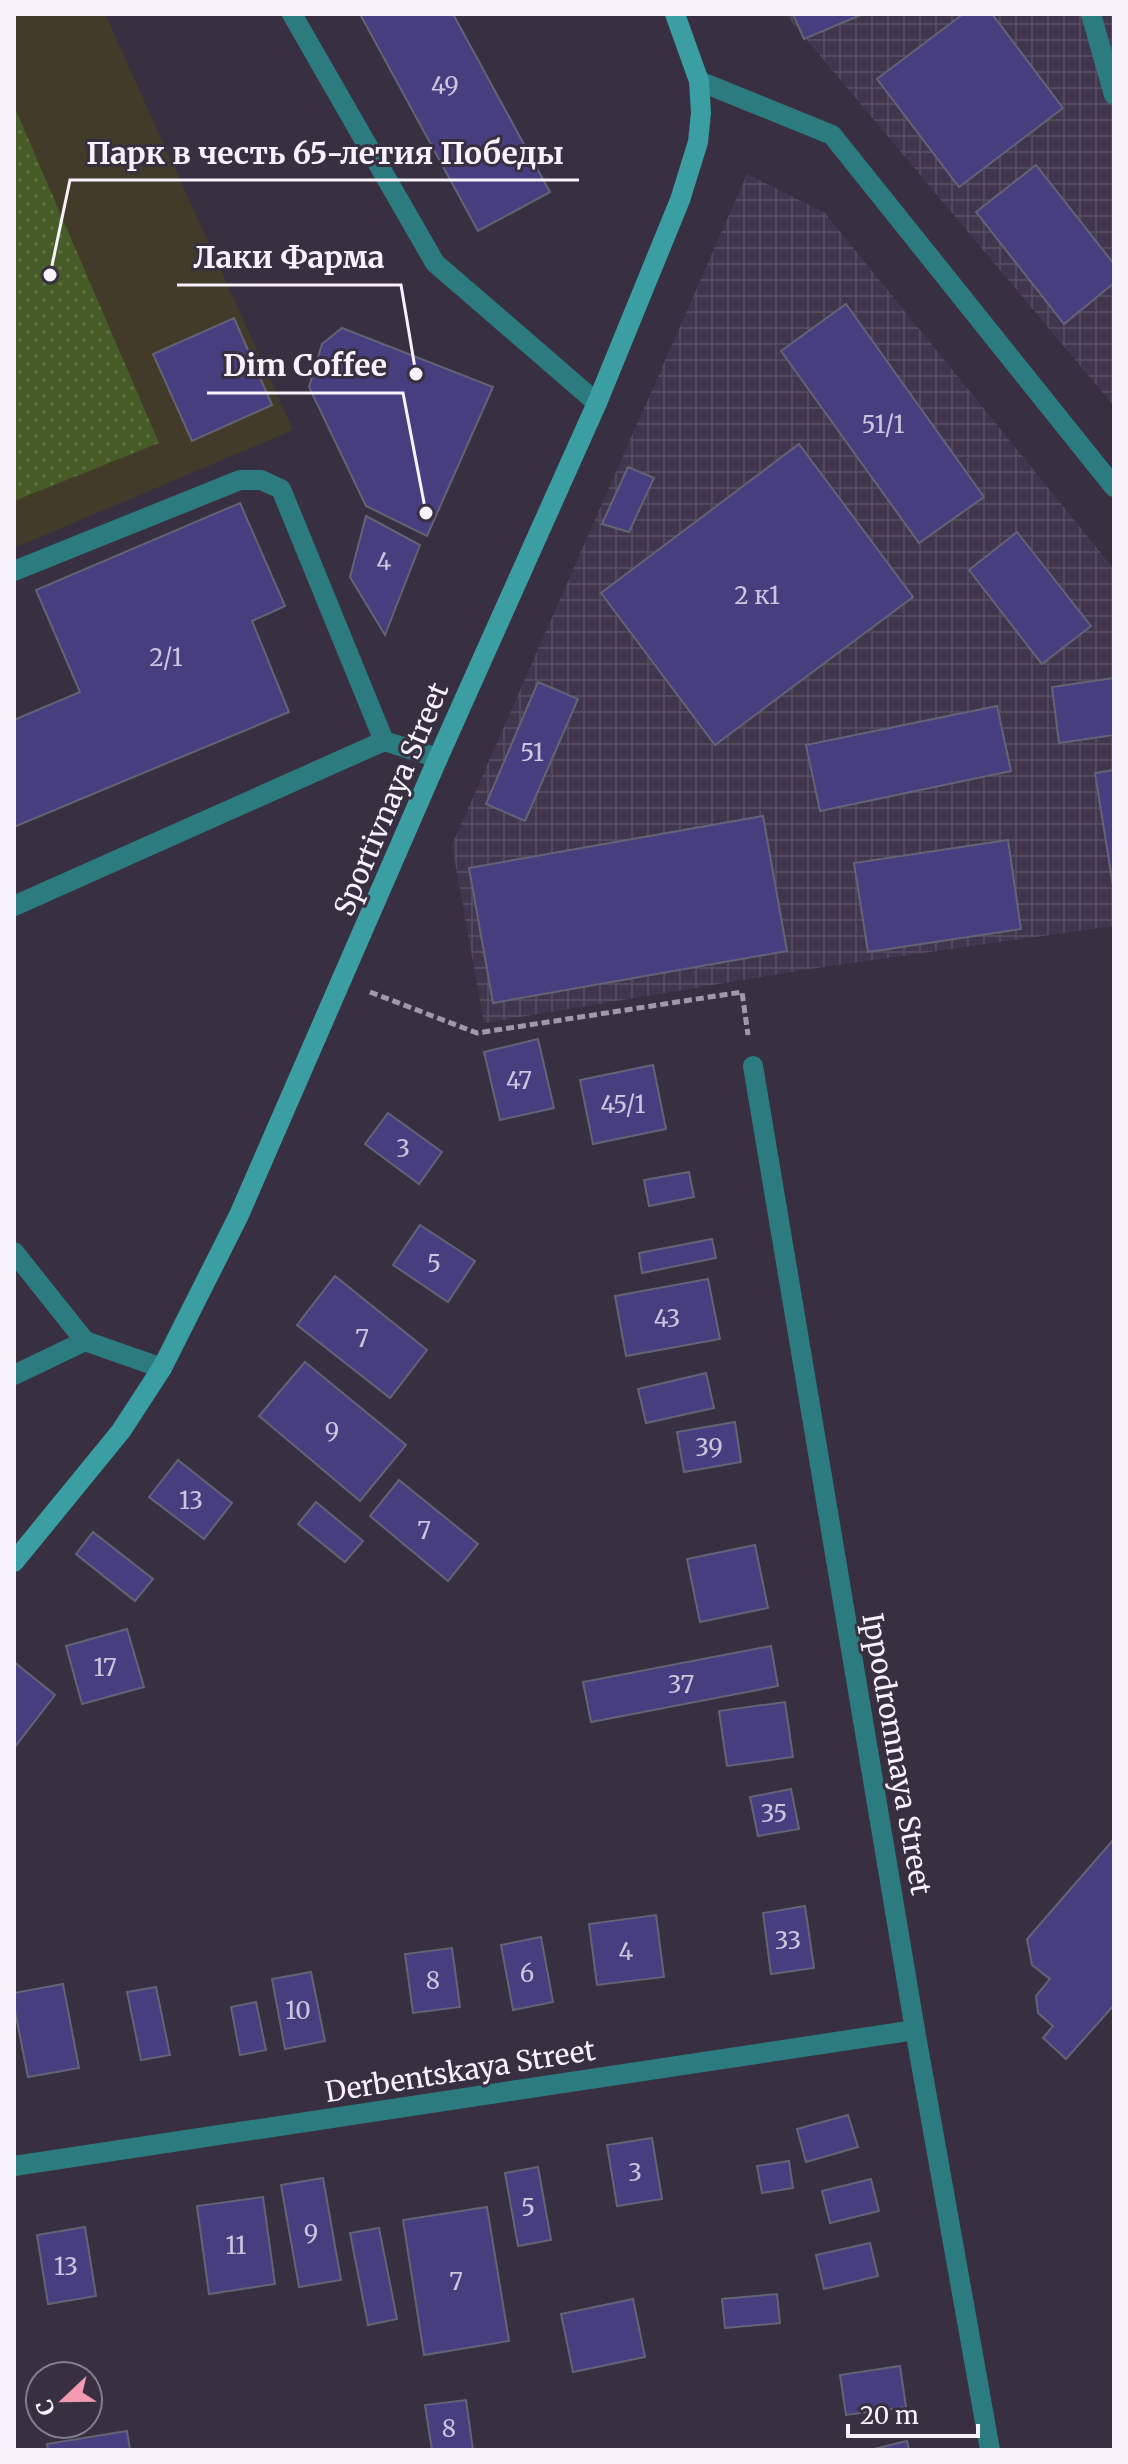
<svg xmlns="http://www.w3.org/2000/svg" width="1128" height="2464" font-family="Merriweather,serif">
	<style>
		.industrial { fill: url(#industrial-grid) }
		.education { fill: #433b2a }
		.park { fill: url(#park-dots) }
		.building { fill: #473e80; stroke: #636376; stroke-width: 2 }
		.lines { fill: none; stroke-linecap: round; stroke-linejoin: round }
		.path { stroke: #a09aa6; stroke-width: 5; stroke-dasharray: 8 4; stroke-linecap: butt }
		.lane { stroke: #2c7b7e; stroke-width: 20 }
		.street { stroke: #2c7b7e; stroke-width: 20 }
		.secondary { stroke: #3a9ea2; stroke-width: 20 }
		.labels { text-anchor: middle; dominant-baseline: central; stroke-width: 6; stroke-linejoin: round; paint-order: stroke }
		.number-label { font-size: 24px; fill: #cbc5dd }
		.street-label { font-size: 28px; fill: #f7f2fc; stroke: #383040 }
		.leader { fill: none; stroke: #f7f2fc; stroke-width: 3 }
		.callout-dot { fill: #f7f2fc; stroke: #383040; stroke-width: 3 }
		.callout-label { font-size: 30px; text-anchor: middle; font-weight: bold; fill: #f7f2fc; stroke: #383040; stroke-width: 6; stroke-linejoin: round; paint-order: stroke }
	</style>
	<defs>
		<pattern id="industrial-grid" width="8" height="8" patternUnits="userSpaceOnUse" patternTransform="scale(2)"><rect width="8" height="8" fill="#41364d"/><path d="M0 4h8M4 0v8" fill="none" stroke="#544a5f"/></pattern>
		<pattern id="park-dots" width="8" height="8" patternUnits="userSpaceOnUse" patternTransform="scale(2)"><rect width="8" height="8" fill="#475b26"/><path d="M2 2h.1M6 6h.1" fill="none" stroke="#627346" stroke-width="1.8" stroke-linecap="round"/></pattern>
	</defs>
	<rect width="100%" height="100%" fill="#383040"/>
	<g class="industrial">
		<polygon points="785,14 1114,14 1114,406"/>
		<polygon points="747,174 825,213 1114,569 1114,926 803,970 484,1023 452,845"/>
	</g>
	<polygon class="education" points="14,14 105,14 293,430 14,548"/>
	<polygon class="park" points="14,106 159,443 14,501"/>
	<g class="building">
		<polygon points="360,14 453,14 550,192 478,231"/>
		<polygon points="793,14 863,14 804,39"/>
		<polygon points="963,14 992,14 1063,108 959,187 877,79"/>
		<polygon points="1036,165 1114,264 1114,283 1064,324 976,212"/>
		<polygon points="846,304 984,497 919,543 781,351"/>
		<polygon points="234,318 272,405 192,441 153,354"/>
		<polygon points="342,328 493,387 427,536 366,506 309,387 322,344"/>
		<polygon points="799,444 913,597 715,745 601,593"/>
		<polygon points="628,467 654,478 629,532 602,524"/>
		<polygon points="240,503 285,606 252,621 289,712 14,827 14,720 80,692 36,590"/>
		<polygon points="366,516 420,545 385,635 350,577"/>
		<polygon points="1017,532 1091,626 1042,664 969,570"/>
		<polygon points="1114,678 1114,735 1059,743 1052,687"/>
		<polygon points="538,682 578,699 525,821 486,804"/>
		<polygon points="997,706 1011,771 820,811 806,745"/>
		<polygon points="1114,770 1114,886 1113,886 1095,773"/>
		<polygon points="763,816 787,951 493,1003 469,868"/>
		<polygon points="1008,840 1021,929 868,952 854,863"/>
		<polygon points="538,1039 554,1108 500,1120 484,1052"/>
		<polygon points="653,1065 666,1129 593,1144 580,1080"/>
		<polygon points="388,1113 442,1152 419,1184 365,1144"/>
		<polygon points="689,1172 694,1197 649,1206 644,1180"/>
		<polygon points="420,1225 475,1261 448,1302 393,1265"/>
		<polygon points="712,1239 716,1258 642,1273 639,1253"/>
		<polygon points="335,1276 427,1350 390,1398 297,1325"/>
		<polygon points="708,1279 720,1339 626,1356 615,1296"/>
		<polygon points="305,1362 406,1445 360,1501 259,1416"/>
		<polygon points="706,1373 714,1408 646,1423 638,1389"/>
		<polygon points="735,1422 741,1462 684,1472 677,1432"/>
		<polygon points="178,1460 232,1503 204,1539 149,1497"/>
		<polygon points="399,1480 478,1544 448,1581 370,1516"/>
		<polygon points="316,1502 363,1541 345,1562 298,1524"/>
		<polygon points="93,1532 153,1579 135,1601 76,1554"/>
		<polygon points="755,1545 768,1608 700,1622 687,1559"/>
		<polygon points="127,1629 144,1687 82,1704 66,1646"/>
		<polygon points="771,1646 778,1686 591,1722 583,1682"/>
		<polygon points="14,1662 55,1695 14,1748"/>
		<polygon points="785,1702 793,1757 727,1766 719,1711"/>
		<polygon points="791,1789 799,1829 758,1836 750,1797"/>
		<polygon points="1114,1839 1114,2005 1066,2059 1043,2038 1053,2026 1038,2013 1036,1996 1050,1979 1032,1965 1027,1939"/>
		<polygon points="805,1906 814,1968 771,1974 763,1913"/>
		<polygon points="656,1915 664,1977 597,1985 589,1924"/>
		<polygon points="541,1937 553,2002 513,2010 501,1945"/>
		<polygon points="452,1948 460,2007 413,2013 405,1954"/>
		<polygon points="311,1972 325,2041 285,2049 272,1979"/>
		<polygon points="63,1984 79,2068 28,2077 14,2006 14,1993"/>
		<polygon points="156,1987 170,2055 141,2060 127,1992"/>
		<polygon points="256,2002 266,2050 240,2055 231,2007"/>
		<polygon points="848,2115 858,2147 806,2162 797,2129"/>
		<polygon points="652,2138 662,2199 617,2206 607,2145"/>
		<polygon points="789,2161 793,2188 762,2193 757,2166"/>
		<polygon points="538,2167 551,2240 518,2246 505,2173"/>
		<polygon points="323,2178 341,2280 299,2287 281,2185"/>
		<polygon points="871,2179 879,2211 830,2223 822,2191"/>
		<polygon points="263,2197 275,2284 209,2294 197,2206"/>
		<polygon points="487,2207 509,2341 424,2355 403,2220"/>
		<polygon points="85,2227 96,2296 48,2304 37,2235"/>
		<polygon points="379,2228 397,2319 368,2325 350,2233"/>
		<polygon points="870,2243 878,2276 824,2289 816,2255"/>
		<polygon points="777,2294 780,2323 725,2328 722,2299"/>
		<polygon points="633,2299 645,2357 573,2372 561,2314"/>
		<polygon points="900,2366 906,2407 846,2415 840,2375"/>
		<polygon points="466,2400 473,2450 432,2450 425,2405"/>
		<polygon points="127,2431 130,2450 48,2450 47,2444"/>
		<polygon points="907,2441 909,2450 870,2450"/>
	</g>
	<g class="lines">
		<polyline class="path" points="370,992 477,1033 742,992 748,1035"/>
		<g class="lane">
			<polyline points="292,14 435,263 597,403"/>
			<polyline points="1091,14 1114,95"/>
			<polyline points="699,81 832,135 1114,487"/>
			<polyline points="14,571 240,480 261,480 281,489 384,741"/>
			<polyline points="14,906 384,741 438,758"/>
			<polyline points="14,1252 85,1341"/>
			<polyline points="14,1375 85,1341 162,1368"/>
		</g>
		<g class="street">
			<polyline points="753,1066 915,2030 990,2450"/>
			<polyline points="14,2166 915,2030"/>
		</g>
		<polyline class="secondary" points="14,1562 121,1431 162,1368 239,1215 438,758 597,403 680,200 698,142 701,113 699,81 675,14"/>
	</g>
	<g class="labels">
		<g class="number-label">
			<text x="445" y="85">49</text>
			<text x="883" y="424">51/1</text>
			<text x="384" y="561">4</text>
			<text x="757" y="595">2 к1</text>
			<text x="166" y="657">2/1</text>
			<text x="532" y="752">51</text>
			<text x="519" y="1080">47</text>
			<text x="623" y="1104">45/1</text>
			<text x="403" y="1148">3</text>
			<text x="434" y="1263">5</text>
			<text x="667" y="1318">43</text>
			<text x="362" y="1338">7</text>
			<text x="332" y="1431">9</text>
			<text x="709" y="1447">39</text>
			<text x="191" y="1500">13</text>
			<text x="424" y="1530">7</text>
			<text x="105" y="1667">17</text>
			<text x="681" y="1684">37</text>
			<text x="774" y="1813">35</text>
			<text x="788" y="1940">33</text>
			<text x="626" y="1951">4</text>
			<text x="527" y="1973">6</text>
			<text x="433" y="1980">8</text>
			<text x="298" y="2010">10</text>
			<text x="635" y="2172">3</text>
			<text x="528" y="2207">5</text>
			<text x="311" y="2233">9</text>
			<text x="236" y="2245">11</text>
			<text x="66" y="2266">13</text>
			<text x="456" y="2281">7</text>
			<text x="449" y="2428">8</text>
		</g>
		<g class="street-label">
			<text transform="translate(391 799) rotate(-67)">Sportivnaya Street</text>
			<text transform="translate(897 1754) rotate(80)">Ippodromnaya Street</text>
			<text transform="translate(460 2071) rotate(-9)">Derbentskaya Street</text>
		</g>
	</g>
	<path class="leader" d="M50 275L70 180H579M416 374L401 285H177M426 513L403 393H207"/>
	<g class="callout-dot">
		<circle cx="50" cy="275" r="8"/>
		<circle cx="416" cy="374" r="8"/>
		<circle cx="426" cy="513" r="8"/>
	</g>
	<g class="callout-label">
		<text x="325" y="164">Парк в честь 65-летия Победы</text>
		<text x="289" y="268">Лаки Фарма</text>
		<text x="305" y="376">Dim Coffee</text>
	</g>
	<rect width="1128" height="2464" fill="none" stroke="#f7f2fc" stroke-width="32"/>
	<g transform="translate(64 2400) rotate(248)"><circle r="38" fill="#383040" stroke="#847e8b" stroke-width="2"/>
	<path d="M0-6L14 30L0 20L-14 30Z" fill="#f29ab0"/>
	<text y="-12" font-size="22" font-weight="bold" text-anchor="middle" fill="#f7f2fc">С</text>
	</g>
	<path d="M848 2424v12h130v-12" fill="none" stroke="#f7f2fc" stroke-width="4"/>
	<text x="860" y="2424" font-size="24" fill="#f7f2fc" stroke="#383040" stroke-width="6" paint-order="stroke">20 m</text>
</svg>
